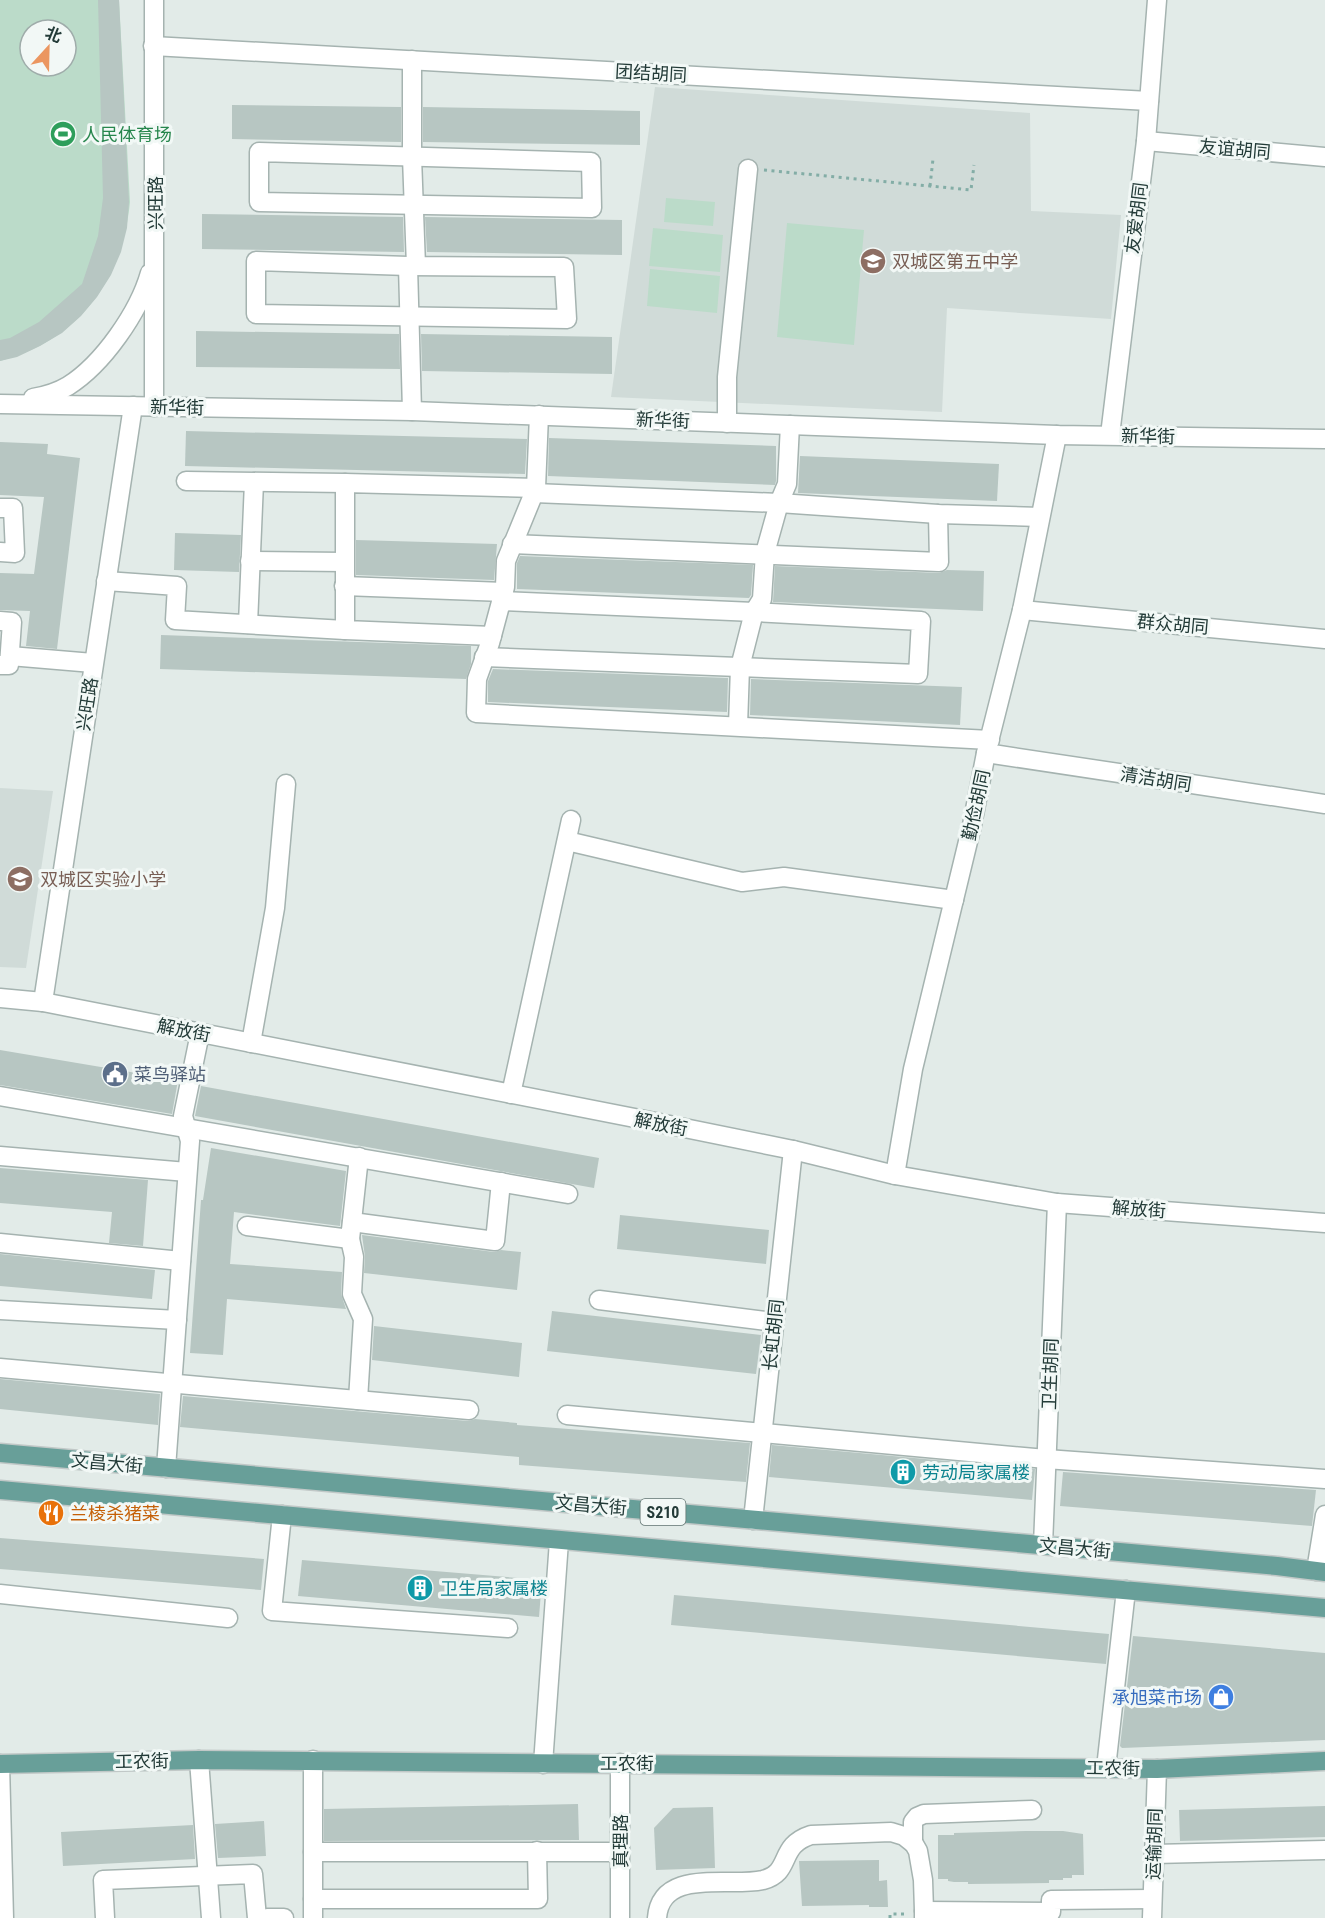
<svg xmlns="http://www.w3.org/2000/svg" width="1325" height="1918" font-family="'Roboto Condensed','Noto Sans SC',sans-serif">
	<style>
		.built { fill: #d0dbd8 }
		.green { fill: #bbdbc9; fill-rule: evenodd }
		.building { fill: #b7c6c2 }
		.lines { fill: none; stroke-linecap: round; stroke-linejoin: round }
		.minor-casing { stroke: #a5b3b0; stroke-width: 21 }
		.major-casing { stroke: #c1c8c7; stroke-width: 21 }
		.path { stroke: #83ada6; stroke-width: 3; stroke-dasharray: 3 4.5; stroke-linecap: butt }
		.minor { stroke: #fff; stroke-width: 18 }
		.major { stroke: #689f99; stroke-width: 18 }
		.labels { text-anchor: middle; dominant-baseline: central; stroke-width: 6; stroke-linejoin: round; paint-order: stroke }
		.shield { fill: #f2f8f6; stroke: #617471; stroke-width: 1.5 }
		.shield-label { font-size: 16px; font-weight: bold; fill: #233b38 }
		.street-label { font-size: 18px; fill: #233b38; stroke: #f2f8f6 }
		.leisure-label { font-size: 18px; fill: #27864d; stroke: #f2f8f6; text-anchor: start }
		.education-label { font-size: 18px; fill: #785e54; stroke: #f2f8f6; text-anchor: start }
		.service-label { font-size: 18px; fill: #4e5e75; stroke: #f2f8f6; text-anchor: start }
		.culture-label { font-size: 18px; fill: #0d838f; stroke: #f2f8f6; text-anchor: start }
		.food-label { font-size: 18px; fill: #c56008; stroke: #f2f8f6; text-anchor: start }
		.shop-label { font-size: 18px; fill: #366cbe; stroke: #f2f8f6; text-anchor: end }
	</style>
	<rect width="100%" height="100%" fill="#e2ebe8"/>
	<g class="built">
		<polygon points="655,87 1030,113 1031,211 1121,215 1111,319 947,308 942,412 611,397"/>
		<polygon points="0,788 53,791 26,968 0,967"/>
	</g>
	<g class="green">
		<path d="M0,0H119L130,202C122,282 78,340 0,361ZM30,30H66V66H30Z"/>
		<polygon points="666,198 715,202 713,226 664,222"/>
		<polygon points="787,223 864,230 854,345 777,337"/>
		<polygon points="653,228 723,235 720,272 649,266"/>
		<polygon points="650,269 720,276 717,313 647,306"/>
	</g>
	<g class="building">
		<polygon points="98,0 119,0 129,202 127,228 121,252 111,275 97,297 81,316 62,333 40,346 17,357 0,361 0,340 10,338 39,322 82,284 98,236 103,198"/>
		<polygon points="232,105 401,107 401,142 232,139"/>
		<polygon points="423,107 640,111 640,145 423,142"/>
		<polygon points="202,214 403,217 404,252 202,249"/>
		<polygon points="425,217 622,220 622,255 427,252"/>
		<polygon points="196,331 399,334 400,369 196,367"/>
		<polygon points="421,334 612,337 612,374 422,371"/>
		<polygon points="186,431 527,439 525,474 185,466"/>
		<polygon points="549,438 776,446 776,481 775,485 548,476"/>
		<polygon points="0,442 48,444 47,454 80,458 57,649 26,646 30,611 0,610 0,573 34,574 44,497 0,495"/>
		<polygon points="800,456 999,464 997,501 798,493"/>
		<polygon points="175,533 241,535 239,572 174,570"/>
		<polygon points="356,540 497,544 494,580 356,575"/>
		<polygon points="520,556 753,565 751,595 749,598 517,589 517,563"/>
		<polygon points="775,566 939,573 947,570 984,571 983,611 773,602"/>
		<polygon points="161,635 471,646 471,664 466,679 160,669"/>
		<polygon points="493,669 728,678 727,712 488,702 488,681"/>
		<polygon points="751,679 962,687 960,725 750,715"/>
		<polygon points="0,1050 178,1080 172,1114 0,1085"/>
		<polygon points="201,1086 599,1158 594,1188 195,1116"/>
		<polygon points="211,1148 346,1171 340,1226 234,1212 230,1264 342,1272 341,1294 346,1309 227,1299 223,1355 190,1353 201,1200 203,1200"/>
		<polygon points="0,1168 148,1180 143,1246 109,1243 112,1212 0,1203"/>
		<polygon points="620,1215 769,1230 766,1264 617,1249"/>
		<polygon points="362,1235 494,1252 501,1250 521,1252 517,1290 364,1273 365,1257"/>
		<polygon points="0,1254 155,1270 152,1299 0,1286"/>
		<polygon points="552,1311 761,1335 756,1374 547,1351"/>
		<polygon points="374,1326 522,1343 519,1377 372,1360"/>
		<polygon points="0,1379 160,1394 158,1425 0,1409"/>
		<polygon points="183,1396 468,1421 475,1419 517,1423 517,1425 750,1443 746,1482 519,1465 519,1457 180,1427"/>
		<polygon points="772,1445 1035,1469 1032,1500 769,1477"/>
		<polygon points="1063,1472 1316,1490 1312,1526 1060,1506"/>
		<polygon points="0,1538 264,1559 261,1590 0,1569"/>
		<polygon points="302,1560 542,1580 539,1617 298,1596"/>
		<polygon points="674,1595 1109,1634 1106,1664 671,1625"/>
		<polygon points="1133,1636 1325,1653 1325,1740 1122,1748 1120,1746"/>
		<polygon points="578,1804 579,1840 324,1841 324,1809"/>
		<polygon points="1325,1806 1325,1837 1180,1841 1179,1810"/>
		<polygon points="713,1807 715,1868 656,1870 654,1828 673,1808"/>
		<polygon points="264,1821 266,1856 218,1858 215,1824"/>
		<polygon points="193,1825 195,1859 63,1866 61,1832"/>
		<polygon points="1026,1831 1063,1831 1083,1834 1084,1875 1072,1875 1072,1878 1063,1878 1063,1880 1049,1880 1049,1883 968,1884 968,1882 954,1882 948,1881 948,1879 938,1879 938,1835 954,1835 954,1833"/>
		<polygon points="879,1860 879,1881 887,1880 888,1907 869,1907 869,1905 802,1906 799,1861"/>
	</g>
	<g class="lines">
		<defs>
			<g id="minor">
				<polyline points="154,0 154,407"/>
				<polyline points="153,46 1149,101"/>
				<polyline points="412,60 412,157 416,266"/>
				<polyline points="1146,141 1325,157"/>
				<polygon points="259,152 591,162 592,208 259,202"/>
				<polygon points="256,261 408,266 564,267 567,319 256,314"/>
				<polyline points="408,266 412,411"/>
				<path d="M33,398C45,396 58,392 68,386C103,364 139,312 150,273"/>
				<polyline points="0,404 412,411 1057,435 1325,439"/>
				<polyline points="539,415 536,488 506,561 505,587 490,643 477,679 476,713 990,740"/>
				<polyline points="727,423 727,377 748,169"/>
				<polyline points="1110,435 1146,141 1157,0"/>
				<polyline points="186,481 345,483"/>
				<polyline points="534,493 779,503 938,514 1040,517"/>
				<polyline points="0,508 13,508 15,553 0,552"/>
				<polyline points="512,544 939,562 938,514"/>
				<polyline points="250,561 344,562"/>
				<polyline points="106,581 177,586 175,620 345,630"/>
				<polyline points="344,586 504,592"/>
				<polyline points="1022,610 1325,639"/>
				<polyline points="0,621 12,622 9,665 0,665"/>
				<polyline points="248,624 254,482"/>
				<polyline points="492,636 345,630 345,483 536,488"/>
				<polyline points="10,656 93,663"/>
				<polyline points="484,657 918,674 921,621 754,612 501,601"/>
				<polyline points="738,726 740,667 754,612 762,599 765,553 779,503 787,484 790,425"/>
				<polyline points="986,753 1325,804"/>
				<polyline points="567,841 742,882 784,877 954,900"/>
				<polyline points="0,998 43,1002 650,1121 793,1150 895,1175 1057,1203 1325,1223"/>
				<polyline points="43,1002 133,406"/>
				<polyline points="251,1043 275,908 286,784"/>
				<polyline points="511,1094 571,820"/>
				<polyline points="0,1096 568,1194"/>
				<polyline points="0,1156 187,1172"/>
				<polyline points="895,1175 913,1069 972,825 986,753 1022,610 1057,435"/>
				<polyline points="352,1222 495,1241 501,1182"/>
				<polyline points="247,1226 350,1239 359,1157"/>
				<polyline points="350,1239 354,1257 352,1294 363,1319 358,1400"/>
				<polyline points="0,1243 181,1261"/>
				<polyline points="599,1300 774,1322"/>
				<polyline points="0,1310 177,1320"/>
				<polyline points="0,1368 469,1410"/>
				<polyline points="567,1415 1046,1459 1325,1479"/>
				<polyline points="166,1468 190,1141 183,1116 200,1033"/>
				<polyline points="282,1515 272,1611 508,1628"/>
				<polyline points="753,1520 793,1150"/>
				<polyline points="1043,1545 1057,1203"/>
				<polyline points="1316,1571 1325,1515"/>
				<polyline points="0,1594 228,1618"/>
				<polyline points="199,1760 211,1918"/>
				<polyline points="313,1760 313,1918"/>
				<polyline points="620,1763 620,1918"/>
				<polyline points="0,1764 4,1918"/>
				<polyline points="543,1764 559,1541"/>
				<polyline points="1106,1768 1126,1590"/>
				<polyline points="913,1843 913,1822 917,1817 924,1814 1032,1810"/>
				<polyline points="313,1852 619,1852"/>
				<polyline points="1154,1854 1325,1850"/>
				<polyline points="313,1899 538,1899 537,1851"/>
				<polyline points="105,1918 103,1880 253,1874 257,1918"/>
				<polyline points="267,1918 284,1918"/>
				<path d="M657,1918C661,1867 730,1888 763,1880C793,1872 777,1846 811,1835L891,1832L904,1836L914,1844L918,1851L923,1880L924,1911"/>
				<polyline points="924,1918 924,1911 1051,1912 1051,1900 1152,1899"/>
				<polyline points="1152,1918 1157,1769"/>
			</g>
			<g id="major">
				<polyline points="0,1453 1277,1566 1325,1572"/>
				<polyline points="0,1490 1325,1608"/>
				<polyline points="0,1764 199,1760 1157,1769 1325,1761"/>
			</g>
		</defs>
		<use href="#minor" class="minor-casing"/>
		<use href="#major" class="major-casing"/>
		<g class="path">
			<polyline points="764,170 971,190 974,165"/>
			<polyline points="930,186 933,159"/>
			<polyline points="890,1918 890,1914 908,1914"/>
		</g>
		<use href="#minor" class="minor"/>
		<use href="#major" class="major"/>
	</g>
	<defs>
		<symbol id="stadium-disc" viewBox="-11 -11 22 22"><circle r="9.5" fill="#2e9e5b" stroke="#f2f8f6"/><path d="M0-5a6.5 5 0 1 0 0 10a6.5 5 0 1 0 0-10ZM-3.5-1.8h7v3.6h-7Z" fill="#fff"/></symbol>
		<symbol id="school-disc" viewBox="-11 -11 22 22"><circle r="9.5" fill="#8d6e63" stroke="#f2f8f6"/><path d="M0-5L7-2L0 1L-7-2ZM-4 1L0 2.5L4 1V4Q0 6-4 4Z" fill="#fff"/></symbol>
		<symbol id="civic-disc" viewBox="-11 -11 22 22"><circle r="9.5" fill="#5c6f8a" stroke="#f2f8f6"/><path d="M-.6-6.5H3V-4.5H.6V-3L4-1V1h2V6H-6V1h2V-1L-.6-3ZM-1.2 2.5V6h2.4V2.5Z" fill="#fff"/></symbol>
		<symbol id="building-disc" viewBox="-11 -11 22 22"><circle r="9.5" fill="#0f9aa8" stroke="#f2f8f6"/><path d="M-4-6H4V6H1V3H-1V6H-4ZM-2.5-4.3h1.7v1.8h-1.7ZM.8-4.3h1.7v1.8H.8ZM-2.5-1h1.7V.8h-1.7ZM.8-1h1.7V.8H.8Z" fill="#fff"/></symbol>
		<symbol id="restaurant-disc" viewBox="-11 -11 22 22"><circle r="9.5" fill="#e8710a" stroke="#f2f8f6"/><path d="M-5-6h1v4h1v-4h1v4h1v-4h1v5L-1.5 .5V6h-2V.5L-5-1ZM5-6V6H3V1.5H1.5Q1.5-4 5-6Z" fill="#fff"/></symbol>
		<symbol id="shop-disc" viewBox="-11 -11 22 22"><circle r="9.5" fill="#3f7fe0" stroke="#f2f8f6"/><path d="M-5-2.5h2.3a2.7 3.5 0 0 1 5.4 0H5L5.5 6h-11ZM-1.5-2.5h3a1.5 2.3 0 0 0-3 0Z" fill="#fff"/></symbol>
	</defs>
	<g fill-rule="evenodd">
		<use href="#stadium-disc" x="48" y="119" width="30" height="30"/>
		<use href="#school-disc" x="858" y="246" width="30" height="30"/>
		<use href="#school-disc" x="5" y="864" width="30" height="30"/>
		<use href="#civic-disc" x="100" y="1059" width="30" height="30"/>
		<use href="#building-disc" x="888" y="1457" width="30" height="30"/>
		<use href="#restaurant-disc" x="36" y="1498" width="30" height="30"/>
		<use href="#building-disc" x="405" y="1573" width="30" height="30"/>
		<use href="#shop-disc" x="1206" y="1682" width="30" height="30"/>
	</g>
	<g class="labels">
		<rect class="shield" x="640.5" y="1499" width="45" height="26" rx="4.5"/>
		<g class="shield-label">
			<text x="663" y="1512">S210</text>
		</g>
		<g class="street-label">
			<text transform="translate(651 73) rotate(3)">团结胡同</text>
			<text transform="translate(1235 149) rotate(5)">友谊胡同</text>
			<text transform="translate(155 203) rotate(-90)">兴旺路</text>
			<text transform="translate(1136 218) rotate(-83)">友爱胡同</text>
			<text transform="translate(177 407) rotate(1)">新华街</text>
			<text transform="translate(663 420) rotate(2)">新华街</text>
			<text transform="translate(1148 436) rotate(1)">新华街</text>
			<text transform="translate(1173 624) rotate(5)">群众胡同</text>
			<text transform="translate(87 704) rotate(-81)">兴旺路</text>
			<text transform="translate(1156 779) rotate(9)">清洁胡同</text>
			<text transform="translate(976 805) rotate(-78)">勤俭胡同</text>
			<text transform="translate(184 1030) rotate(11)">解放街</text>
			<text transform="translate(661 1124) rotate(11)">解放街</text>
			<text transform="translate(1139 1209) rotate(4)">解放街</text>
			<text transform="translate(773 1335) rotate(-84)">长虹胡同</text>
			<text transform="translate(1050 1374) rotate(-88)">卫生胡同</text>
			<text transform="translate(107 1463) rotate(5)">文昌大街</text>
			<text transform="translate(591 1505) rotate(5)">文昌大街</text>
			<text transform="translate(1075 1548) rotate(5)">文昌大街</text>
			<text transform="translate(142 1761) rotate(-1)">工农街</text>
			<text x="627" y="1763">工农街</text>
			<text transform="translate(1113 1768) rotate(1)">工农街</text>
			<text transform="translate(620 1841) rotate(-90)">真理路</text>
			<text transform="translate(1154 1844) rotate(-88)">运输胡同</text>
		</g>
		<g class="leisure-label">
			<text x="82" y="134">人民体育场</text>
		</g>
		<g class="education-label">
			<text x="892" y="261">双城区第五中学</text>
			<text x="40" y="879">双城区实验小学</text>
		</g>
		<g class="service-label">
			<text x="134" y="1074">菜鸟驿站</text>
		</g>
		<g class="culture-label">
			<text x="922" y="1472">劳动局家属楼</text>
			<text x="440" y="1588">卫生局家属楼</text>
		</g>
		<g class="food-label">
			<text x="70" y="1513">兰棱杀猪菜</text>
		</g>
		<g class="shop-label">
			<text x="1202" y="1697">承旭菜市场</text>
		</g>
	</g>
	<g transform="translate(48 48) rotate(22)"><circle r="28" fill="#f2f8f6" stroke="#9facaa" stroke-width="1.5"/>
	<path d="M0-4.5L10 22L0 15L-10 22Z" fill="#eb9660"/>
	<text y="-9" font-size="16" font-weight="bold" text-anchor="middle" fill="#233b38">北</text>
	</g>
</svg>
